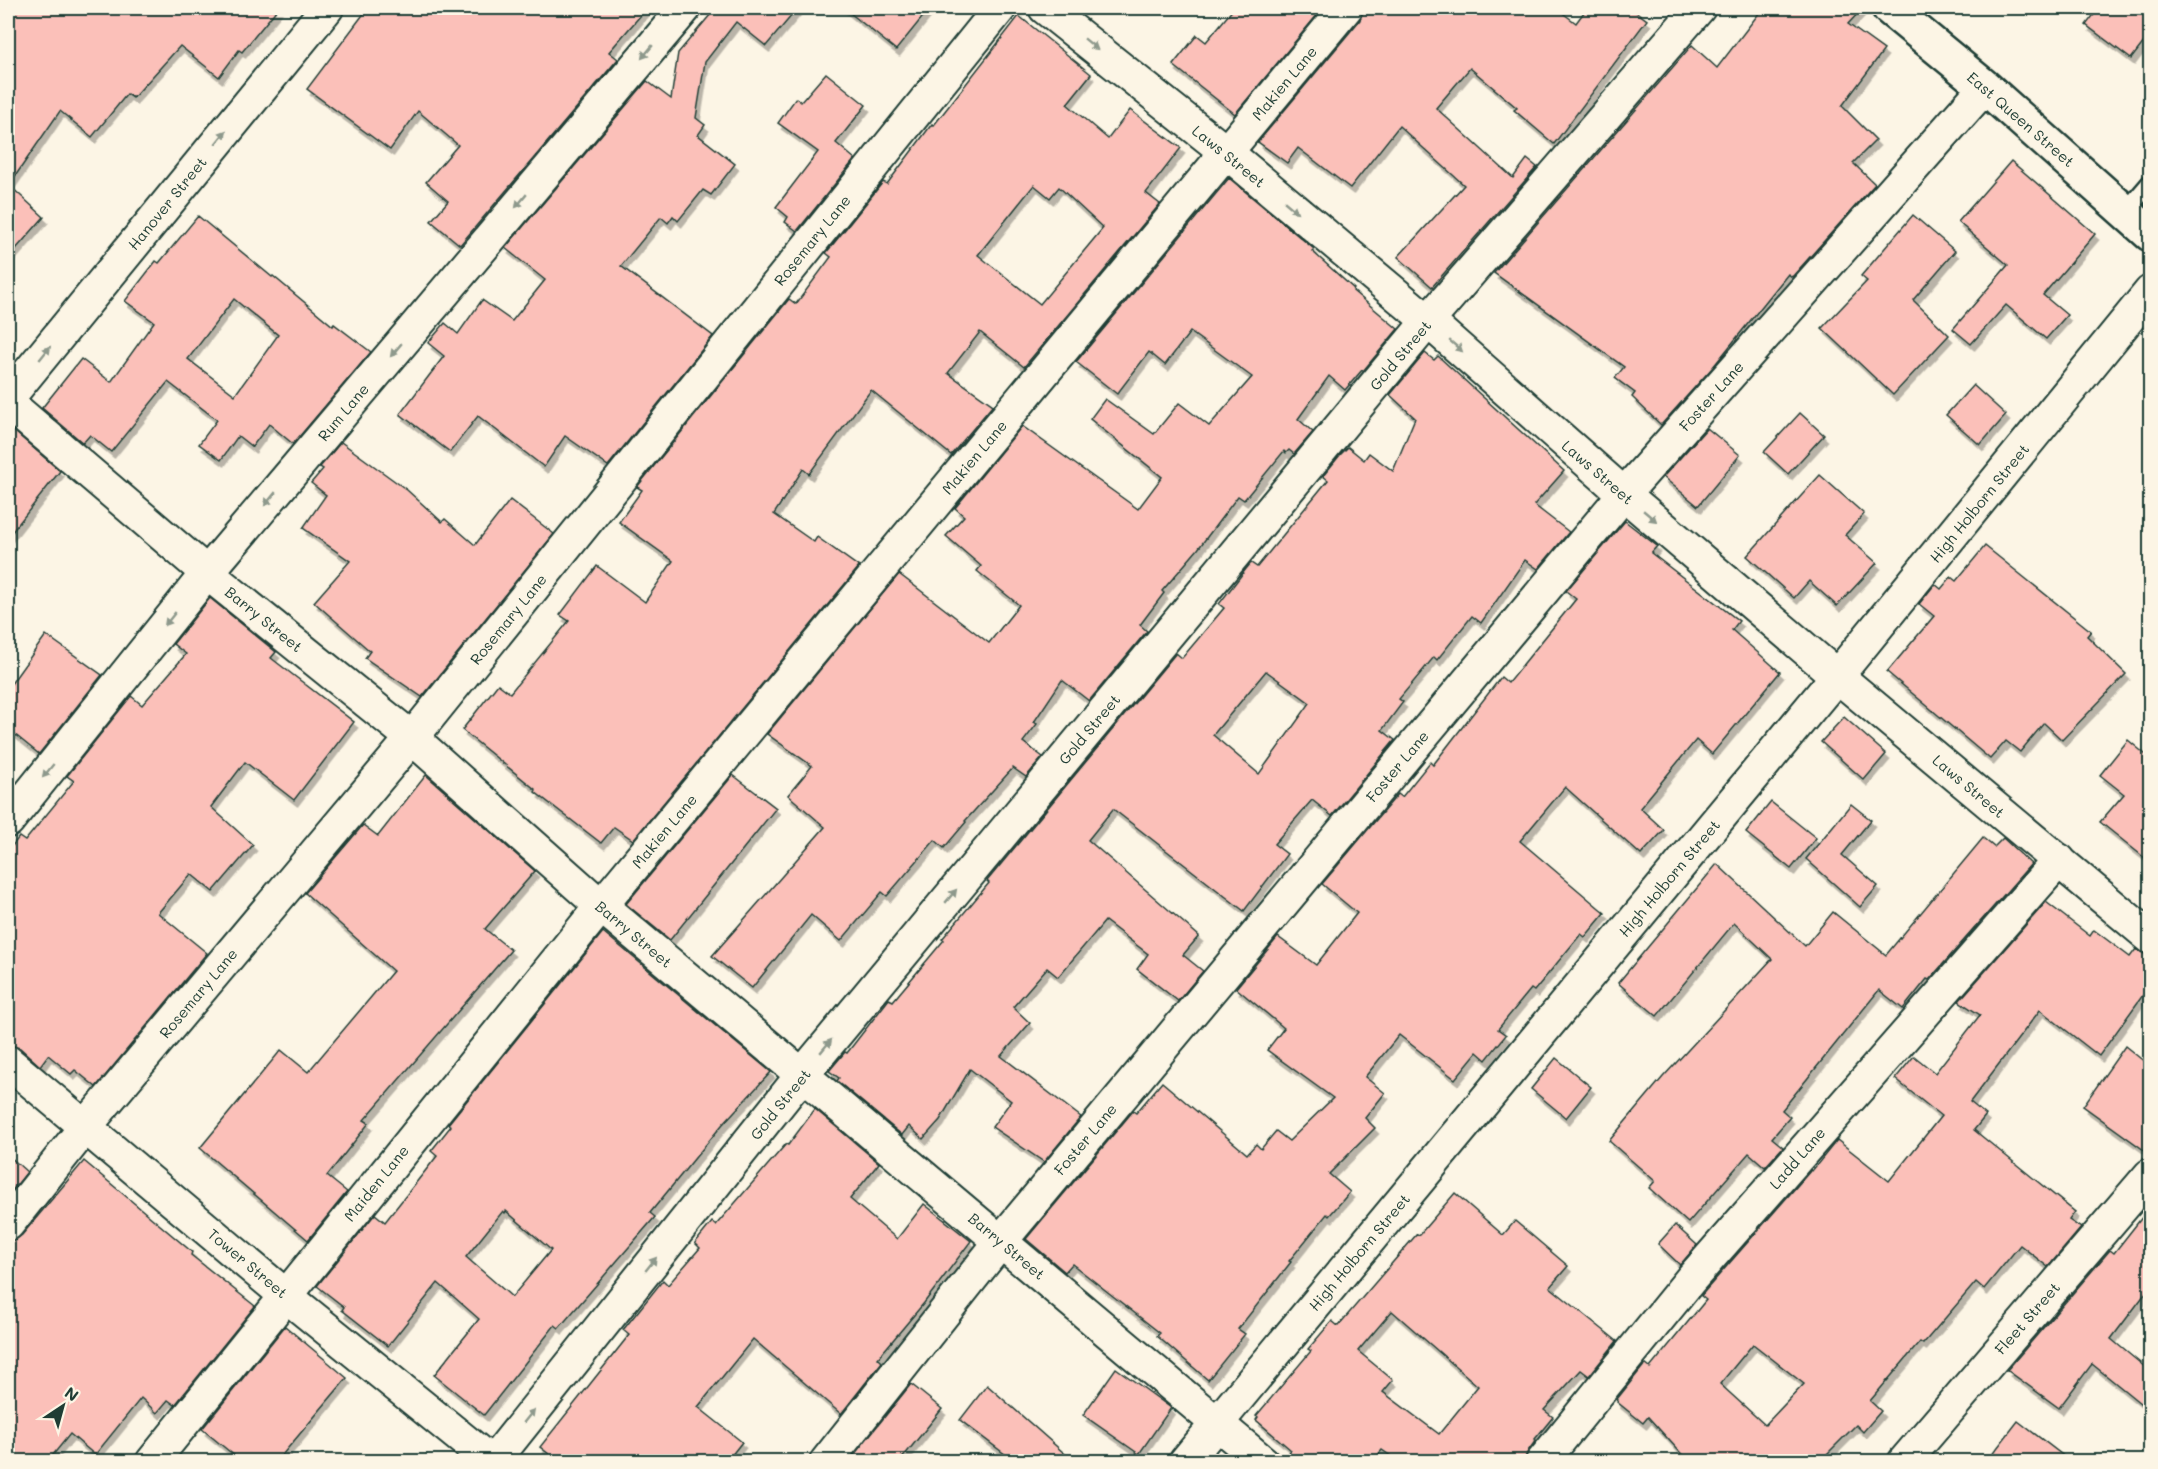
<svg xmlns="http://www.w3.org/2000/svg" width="2158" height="1469" font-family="Mali,sans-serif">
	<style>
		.building { fill: #fbc0b9; stroke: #1f3d34; stroke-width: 1.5; fill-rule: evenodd; filter: url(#shadow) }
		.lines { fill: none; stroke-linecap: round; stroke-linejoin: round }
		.service-casing { stroke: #1f3d34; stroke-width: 21 }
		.minor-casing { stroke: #1f3d34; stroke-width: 36 }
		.secondary-casing { stroke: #1f3d34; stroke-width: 38 }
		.service { stroke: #fcf5e5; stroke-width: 16 }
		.minor { stroke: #fcf5e5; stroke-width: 32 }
		.secondary { stroke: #fcf5e5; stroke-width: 33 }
		.oneway { fill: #8e998c }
		.labels { text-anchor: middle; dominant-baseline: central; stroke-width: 6; stroke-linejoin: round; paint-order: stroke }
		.street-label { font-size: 15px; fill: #1f3d34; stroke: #fcf5e5 }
	</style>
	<defs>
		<filter id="shadow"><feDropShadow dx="3.5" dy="6" stdDeviation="0" flood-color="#0004"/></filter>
	</defs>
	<rect width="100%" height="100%" fill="#fcf5e5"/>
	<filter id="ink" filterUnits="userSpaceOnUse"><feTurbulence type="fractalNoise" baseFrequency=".0167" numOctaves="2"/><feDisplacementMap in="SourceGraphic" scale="12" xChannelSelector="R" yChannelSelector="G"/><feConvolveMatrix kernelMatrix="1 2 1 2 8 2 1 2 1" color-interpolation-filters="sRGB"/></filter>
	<g filter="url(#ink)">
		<g class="building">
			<polygon points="8,8 278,8 242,52 239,50 219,77 180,46 133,98 127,94 92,137 60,111 9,185 44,217 8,258"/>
			<polygon points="368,8 647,8 609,52 618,59 460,245 431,221 448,201 426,182 458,145 418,111 390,150 307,89"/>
			<polygon points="716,8 798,8 766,46 736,22 705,62 696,118 705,125 698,135 735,164 711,195 703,190 678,221 673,216 668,223 661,217 621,266 713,336 608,466 565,436 544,467 478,416 450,452 400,414 444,356 428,343 445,323 458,334 482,300 512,321 545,280 505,248 647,81 671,99 678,53"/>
			<polygon points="844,8 930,8 896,50"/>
			<polygon points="1234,8 1323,8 1235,114 1173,65 1197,35 1206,42"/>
			<polygon points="1363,8 1556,8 1576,23 1587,8 1631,8 1647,20 1554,144 1514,110 1517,108 1470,68 1436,108 1513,178 1527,159 1537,167 1432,287 1398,257 1464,185 1399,126 1350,188 1298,148 1287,163 1258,142 1360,20"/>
			<polygon points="1763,8 1863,8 1848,24 1884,50 1842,106 1876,140 1853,163 1875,184 1792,277 1788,274 1713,367 1661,425 1632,397 1635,393 1615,378 1624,367 1494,273 1692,45 1717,68"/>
			<polygon points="2099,8 2151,8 2151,33 2131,59 2086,25"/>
			<path d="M1019,16L1091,74L1067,104L1108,139L1130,110L1181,148L1146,193L1160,204L1024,367L980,332L948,373L993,405L951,455L871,390L809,474L803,469L774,514L814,542L817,537L859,567L633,840L614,827L601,843L535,792L536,790L462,730L498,684L510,693L569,621L560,615L597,566L645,602L673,561L619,522L642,490L637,487L789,299L796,304L831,257L826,253L883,182L887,184L932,124L934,125ZM1034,185L1050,198L1059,187L1103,228L1040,304L978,255Z"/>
			<polygon points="826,73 866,105 836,143 855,159 797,231 785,222 788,217 776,207 818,152 778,123 796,98 801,102"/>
			<polygon points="2011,161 2095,234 2043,295 2067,315 2046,339 2006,305 1971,344 1953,329 2008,265 1958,222"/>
			<polygon points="1229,178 1314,249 1312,251 1354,289 1353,291 1398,329 1363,371 1362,370 1345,390 1329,376 1298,419 1313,432 1294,454 1289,450 1286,453 1284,451 1244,500 1238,496 1198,549 1162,591 1164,593 1140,625 1147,631 1089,701 1062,680 1034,722 1037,724 1023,742 1043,757 1026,777 1013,768 965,821 966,822 944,848 935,840 887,896 882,892 841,941 811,915 752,988 712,956 825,827 788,795 812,766 767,734 899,574 989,643 1019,605 977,571 981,566 946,536 964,516 955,508 1022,426 1138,509 1162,477 1090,419 1105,399 1154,434 1179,403 1209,426 1252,377 1190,332 1165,365 1149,352 1117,394 1076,362"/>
			<polygon points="1913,215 1955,251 1913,300 1949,335 1893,395 1822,328 1867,281 1861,276"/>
			<path d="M198,216L272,277L273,276L333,326L334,324L371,352L293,444L269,424L252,447L238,436L221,460L199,444L217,420L168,382L111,452L90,435L83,443L42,408L81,359L111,382L154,322L125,301L156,261L159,263ZM234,299L278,335L235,395L188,359Z"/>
			<path d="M1425,353L1434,360L1438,356L1564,471L1534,505L1569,532L1538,569L1525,560L1481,623L1472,616L1437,660L1434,657L1399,699L1403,702L1382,730L1395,740L1332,816L1312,800L1274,844L1287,854L1244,911L1113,809L1088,840L1199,936L1183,955L1203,971L1178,1001L1137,969L1148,954L1105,921L1058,977L1047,968L1013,1007L1030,1023L1001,1056L1081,1117L1044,1162L992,1127L1011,1101L970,1069L940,1120L923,1139L909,1126L902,1135L837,1081L839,1078L829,1071L845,1052L847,1053L889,999L893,1001L944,940L942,939L989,883L987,881L1176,653L1182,658L1224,608L1219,604L1246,569L1251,563L1257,567L1328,480L1323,476L1340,455L1348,447L1364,460L1369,453L1393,471L1415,418L1390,395ZM1266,671L1310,703L1259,774L1213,735Z"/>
			<polygon points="1973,385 2006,415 1980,445 1946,415"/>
			<polygon points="1800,413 1824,435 1788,474 1764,452"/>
			<polygon points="8,426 60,471 8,537"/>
			<polygon points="1707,428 1740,455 1698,506 1663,477"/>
			<polygon points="341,442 407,490 442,522 445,519 475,545 510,500 554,534 422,697 365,658 370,651 314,602 350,561 303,528 326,495 311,483 323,469 320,467"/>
			<polygon points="1820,475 1864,514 1845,535 1877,563 1837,606 1809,581 1794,598 1747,556"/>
			<polygon points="1625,521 1657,546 1651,553 1739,621 1732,630 1780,672 1712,754 1696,740 1640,808 1664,830 1641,855 1565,787 1520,841 1605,913 1585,937 1581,934 1534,991 1531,989 1498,1029 1506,1035 1486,1060 1477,1052 1455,1079 1399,1035 1365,1077 1385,1093 1365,1118 1375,1128 1329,1174 1350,1192 1329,1216 1327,1214 1289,1261 1291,1262 1238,1329 1245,1334 1208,1380 1157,1336 1160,1333 1072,1264 1065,1272 1026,1239 1133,1111 1136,1113 1162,1082 1247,1154 1256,1144 1261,1149 1276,1131 1289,1141 1333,1098 1267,1050 1284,1028 1236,988 1278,937 1316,965 1357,913 1322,884 1398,794 1402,797 1430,762 1433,765 1501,677 1508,683 1576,599 1566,591"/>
			<polygon points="1985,546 2091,631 2087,636 2126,674 2062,740 2044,723 2020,752 2006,741 1990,759 1887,672 1934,616 1919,604 1935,584 1941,589 1951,577 1956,581"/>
			<polygon points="210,598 276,652 271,658 354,722 294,800 245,762 211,807 253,845 213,892 191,874 158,913 207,953 96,1087 75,1070 71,1074 48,1055 40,1066 20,1048 8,1045 8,851 19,837 25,841 74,781 67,776 131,696 142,705 186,654 173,644"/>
			<polygon points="46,635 102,675 39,754 8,729 8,688"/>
			<polygon points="1844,717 1886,754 1864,780 1821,742"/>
			<polygon points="2128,740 2151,759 2151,863 2100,822 2124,794 2100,775"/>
			<polygon points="426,775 535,871 485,929 511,950 364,1120 369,1123 327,1176 347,1192 308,1240 200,1148 281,1050 308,1072 393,971 305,893 363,825 378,836"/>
			<polygon points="733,775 776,808 670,940 626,904"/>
			<polygon points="1771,802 1816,838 1791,869 1746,833"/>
			<polygon points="1851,804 1871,820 1842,855 1878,886 1860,907 1806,859"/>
			<polygon points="1983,838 1994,847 2003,838 2031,864 1929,980 1927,979 1903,1009 1879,990 1782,1110 1790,1117 1772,1138 1783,1147 1765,1167 1749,1153 1688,1223 1649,1188 1655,1181 1609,1141 1663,1077 1772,959 1734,923 1657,1016 1618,983 1717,864 1805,946 1833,912 1886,955"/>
			<path d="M2046,902L2090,936L2094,930L2130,957L2136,949L2146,955L2151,954V984L2099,1056L2040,1010L1970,1102L1986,1115L1974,1130L2075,1212L2069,1220L2081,1228L2048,1267L2020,1245L1984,1289L1976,1282L1923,1344L1920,1342L1870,1401L1881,1411L1863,1432L1856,1425L1820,1461H1688L1648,1417L1643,1423L1617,1402L1618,1400L1617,1399L1645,1364L1650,1368L1706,1300L1701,1296L1705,1291L1811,1170L1812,1171L1837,1140L1889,1181L1941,1116L1895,1079L1914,1056L1935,1073L1980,1015L1959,1001ZM1753,1344L1804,1384L1765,1425L1720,1384Z"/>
			<path d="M603,932L771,1072L722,1125L650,1213L655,1217L559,1328L555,1325L484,1415L434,1375L479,1319L438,1283L388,1346L342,1310L344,1307L317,1286L375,1214L385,1222L437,1156L431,1151L451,1126L448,1124ZM503,1211L505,1213L506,1211L551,1250L512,1297L466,1257Z"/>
			<polygon points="2125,1046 2151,1067 2151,1155 2083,1106"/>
			<polygon points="1556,1058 1591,1087 1566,1118 1531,1089"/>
			<polygon points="815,1109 879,1163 850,1199 897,1239 924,1204 971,1241 924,1303 878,1358 882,1362 841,1414 753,1339 698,1407 742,1442 727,1461 558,1461 540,1447 629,1335 623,1330 663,1280 668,1285 700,1248 695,1243 712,1222 716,1225 786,1144 788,1145"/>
			<polygon points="8,1155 27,1172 8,1196"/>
			<polygon points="84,1161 192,1252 191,1255 255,1306 175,1405 168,1400 157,1413 141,1398 95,1455 70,1434 48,1461 8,1461 8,1242 15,1240 22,1235"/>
			<path d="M1455,1193L1503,1235L1515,1221L1568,1266L1550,1287L1617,1341L1589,1376L1581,1370L1544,1410L1553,1417L1535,1439L1536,1440L1528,1451L1524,1461H1398L1382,1450L1373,1461H1282L1291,1450L1256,1420L1258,1417L1256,1416L1311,1351L1308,1349L1332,1321L1338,1326L1417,1234L1419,1235ZM1392,1311L1478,1386L1439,1434L1383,1392L1393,1380L1358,1351Z"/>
			<polygon points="2151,1206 2151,1286 2111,1339 2151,1372 2151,1412 2092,1364 2059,1408 2007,1370 2110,1250 2114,1253"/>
			<polygon points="1675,1225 1697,1245 1680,1265 1658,1244"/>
			<polygon points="285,1326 347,1378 277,1461 241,1461 202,1429"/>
			<polygon points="1116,1368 1171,1408 1139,1454 1083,1415"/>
			<polygon points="911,1384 942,1409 900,1461 849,1461"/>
			<polygon points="987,1385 1073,1461 1014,1461 960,1420"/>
			<polygon points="2018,1421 2070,1461 1987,1461"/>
		</g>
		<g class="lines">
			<defs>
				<polyline id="service" points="2126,211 2150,183"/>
				<g id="minor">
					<polyline points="1045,8 1226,152 1428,321 1624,494 1837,676 2150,937"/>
					<polyline points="8,398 327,8"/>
					<polyline points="8,403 207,573 412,738 601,906 1263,1462"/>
					<polyline points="8,821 207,573 685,8"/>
					<polyline points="8,1062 285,1295 491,1462"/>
					<polyline points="8,1224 86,1126 412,738 1000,8"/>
					<polyline points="152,1462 601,906 1346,8"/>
					<polyline points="493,1462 802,1075 1428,321 1699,8"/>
					<polyline points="826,1462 1001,1241 1624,494 1985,87"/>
					<polyline points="1185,1462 1837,676 2150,292"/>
					<polyline points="1542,1462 1691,1279 2059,860"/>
					<polyline points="1904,1462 2150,1175"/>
				</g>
				<polyline id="secondary" points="1889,8 1985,87 2150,234"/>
			</defs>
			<use href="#service" class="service-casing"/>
			<use href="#minor" class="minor-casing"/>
			<use href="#secondary" class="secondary-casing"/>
			<use href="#service" class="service"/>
			<use href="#minor" class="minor"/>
			<use href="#secondary" class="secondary"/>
		</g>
		<defs><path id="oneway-solid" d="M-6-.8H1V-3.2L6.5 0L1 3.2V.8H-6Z" transform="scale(1.5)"/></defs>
		<g class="oneway">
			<use href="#oneway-solid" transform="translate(1091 44) rotate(39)"/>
			<use href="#oneway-solid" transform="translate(647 52) rotate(130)"/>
			<use href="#oneway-solid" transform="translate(221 137) rotate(-51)"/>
			<use href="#oneway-solid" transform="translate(521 201) rotate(130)"/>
			<use href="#oneway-solid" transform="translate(1291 207) rotate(40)"/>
			<use href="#oneway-solid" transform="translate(1456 346) rotate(41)"/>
			<use href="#oneway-solid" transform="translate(396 350) rotate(130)"/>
			<use href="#oneway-solid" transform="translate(45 353) rotate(-51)"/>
			<use href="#oneway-solid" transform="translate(270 499) rotate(130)"/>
			<use href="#oneway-solid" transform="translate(1650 516) rotate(40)"/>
			<use href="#oneway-solid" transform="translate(170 619) rotate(129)"/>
			<use href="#oneway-solid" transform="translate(48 771) rotate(129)"/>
			<use href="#oneway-solid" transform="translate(951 896) rotate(-50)"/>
			<use href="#oneway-solid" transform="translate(826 1046) rotate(-50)"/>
			<use href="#oneway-solid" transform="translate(651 1264) rotate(-51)"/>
			<use href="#oneway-solid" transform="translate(529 1416) rotate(-51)"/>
		</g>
	</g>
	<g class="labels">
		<g class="street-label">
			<text transform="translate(1284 83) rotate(-50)">Makien Lane</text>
			<text transform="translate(2021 119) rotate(41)">East Queen Street</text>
			<text transform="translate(1229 156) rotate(39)">Laws Street</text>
			<text transform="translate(167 203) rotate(-51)">Hanover Street</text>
			<text transform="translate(812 240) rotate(-51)">Rosemary Lane</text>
			<text transform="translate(1400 355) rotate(-50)">Gold Street</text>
			<text transform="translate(1711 396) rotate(-48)">Foster Lane</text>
			<text transform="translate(343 412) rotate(-50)">Rum Lane</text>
			<text transform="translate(974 457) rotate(-50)">Makien Lane</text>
			<text transform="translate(1598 472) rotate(41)">Laws Street</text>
			<text transform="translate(1979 503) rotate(-51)">High Holborn Street</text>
			<text transform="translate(264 619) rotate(39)">Barry Street</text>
			<text transform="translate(508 619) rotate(-51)">Rosemary Lane</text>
			<text transform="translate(1089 729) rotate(-50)">Gold Street</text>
			<text transform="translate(1397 766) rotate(-50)">Foster Lane</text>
			<text transform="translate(1969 786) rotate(40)">Laws Street</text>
			<text transform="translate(664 831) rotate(-50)">Makien Lane</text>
			<text transform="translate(1669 878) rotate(-50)">High Holborn Street</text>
			<text transform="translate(634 934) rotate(40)">Barry Street</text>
			<text transform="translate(198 993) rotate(-50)">Rosemary Lane</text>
			<text transform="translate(780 1104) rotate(-51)">Gold Street</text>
			<text transform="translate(1085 1139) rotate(-50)">Foster Lane</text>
			<text transform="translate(1797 1158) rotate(-49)">Ladd Lane</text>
			<text transform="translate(376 1183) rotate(-51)">Maiden Lane</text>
			<text transform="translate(1007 1246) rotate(40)">Barry Street</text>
			<text transform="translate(1359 1252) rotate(-50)">High Holborn Street</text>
			<text transform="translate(248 1263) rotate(40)">Tower Street</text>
			<text transform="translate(2027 1318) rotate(-49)">Fleet Street</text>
		</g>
	</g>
	<rect width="2158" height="1469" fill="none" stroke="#fcf5e5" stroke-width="30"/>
	<rect x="15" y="15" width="2128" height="1439" fill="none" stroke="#1f3d34" stroke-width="2" filter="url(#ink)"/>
	<g transform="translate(63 1406) rotate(36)" stroke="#fcf5e5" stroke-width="4.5" paint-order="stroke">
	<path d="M0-4.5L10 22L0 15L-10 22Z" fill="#1f3d34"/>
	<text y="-9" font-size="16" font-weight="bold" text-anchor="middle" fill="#1f3d34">N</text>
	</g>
</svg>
